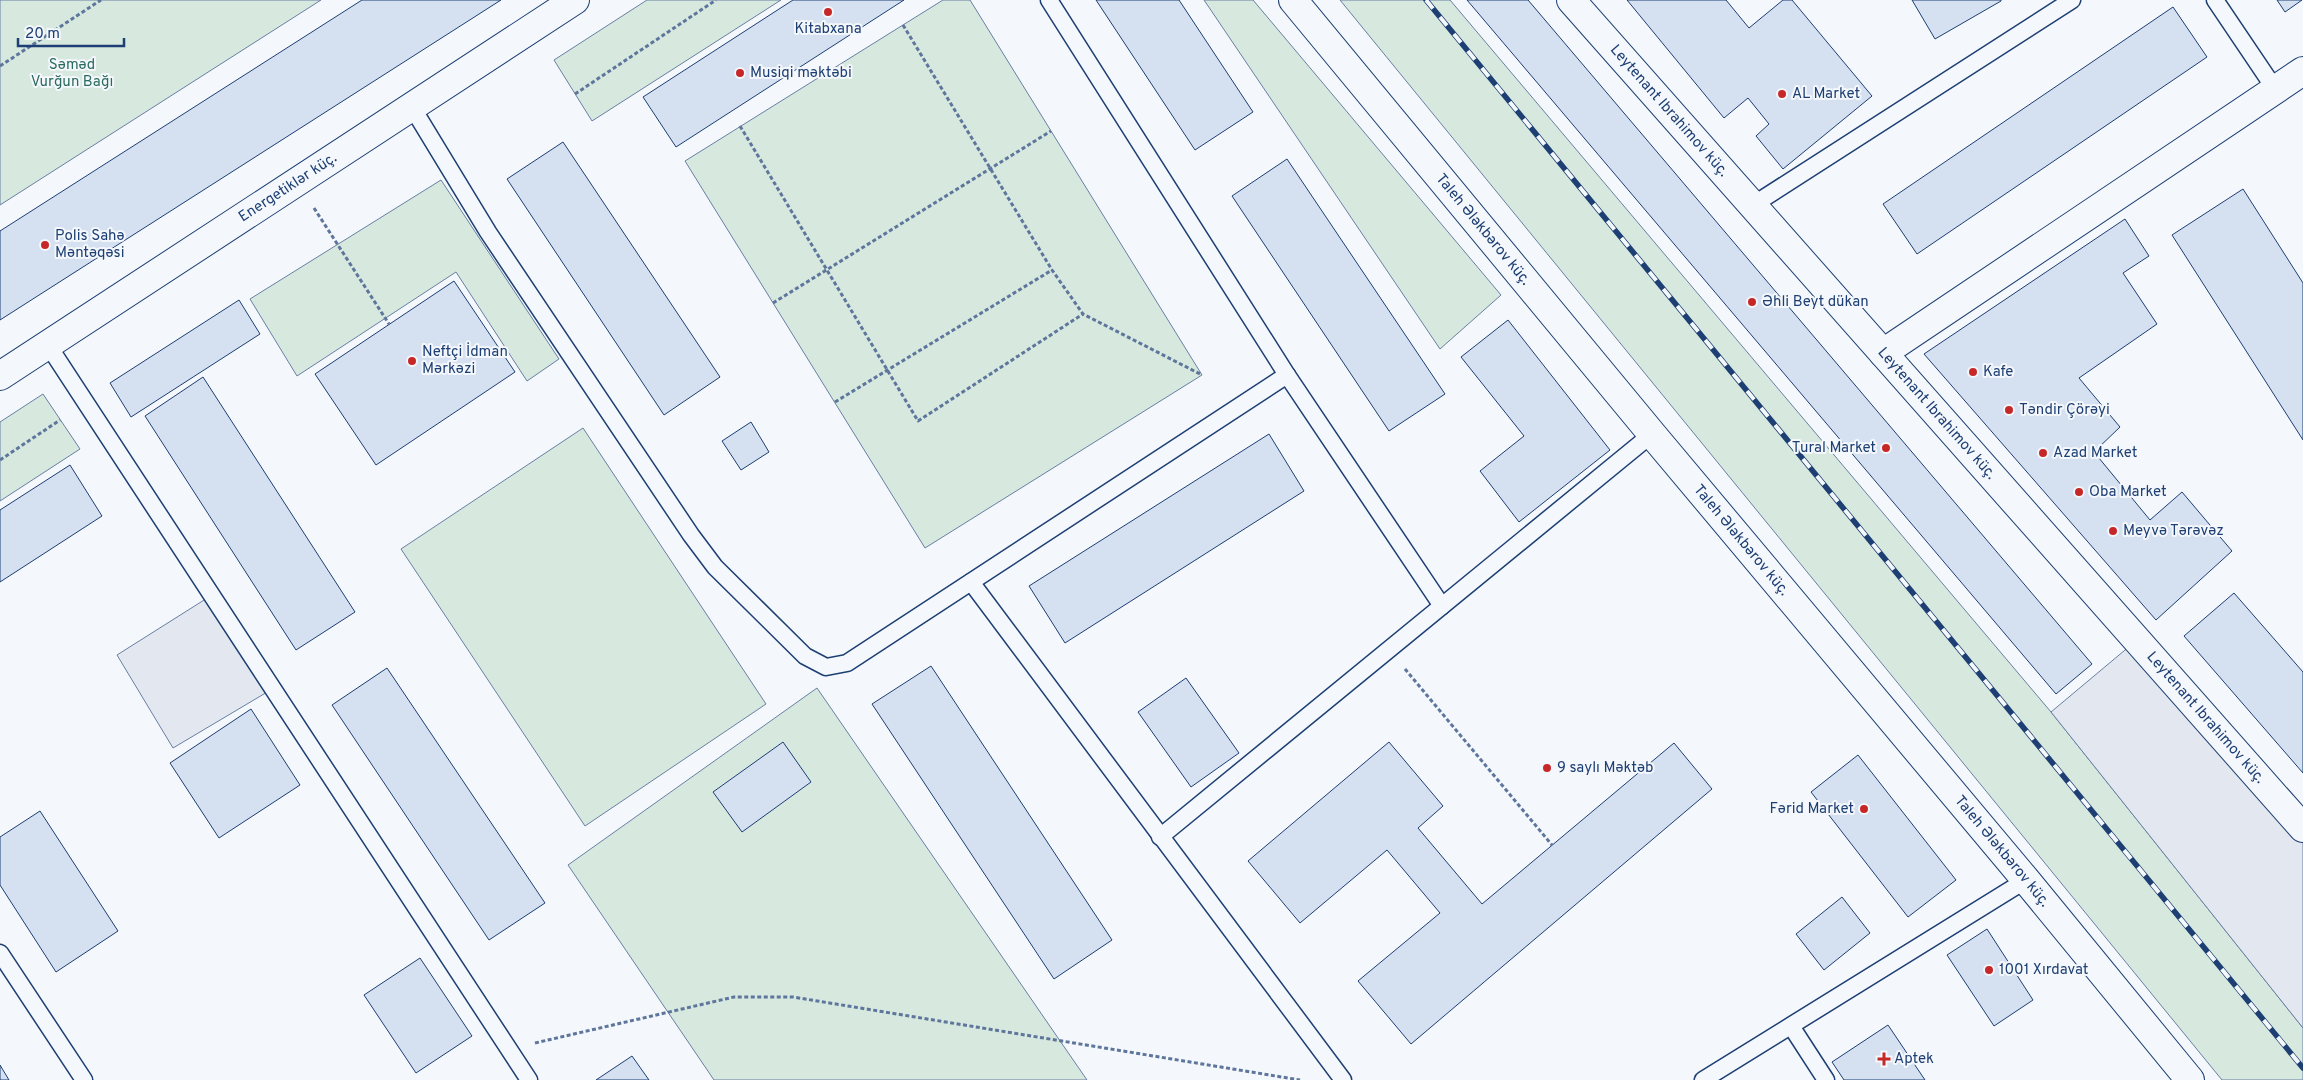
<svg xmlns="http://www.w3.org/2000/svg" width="2303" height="1080" font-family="Overpass,sans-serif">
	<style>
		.green { fill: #d7e8df; stroke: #687fa3 }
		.parking { fill: #e3e8f0; stroke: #687fa3 }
		.building { fill: #d5e0f0; stroke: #1d3f73 }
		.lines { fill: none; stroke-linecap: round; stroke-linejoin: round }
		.lane-casing { stroke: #1d3f73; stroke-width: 19 }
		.street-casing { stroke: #1d3f73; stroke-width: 30 }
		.secondary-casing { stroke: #1d3f73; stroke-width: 30 }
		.path { stroke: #5e769c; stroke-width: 3; stroke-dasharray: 4 2.5; stroke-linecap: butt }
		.lane { stroke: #f4f7fb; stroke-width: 16 }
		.street { stroke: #f4f7fb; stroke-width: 28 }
		.secondary { stroke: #f4f7fb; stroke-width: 28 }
		.rail-casing { stroke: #1d3f73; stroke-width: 5.5 }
		.rail { stroke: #f4f7fb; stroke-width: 4; stroke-dasharray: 11; stroke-linecap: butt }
		.poi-dot { fill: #c62828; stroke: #f4f7fb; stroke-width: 2 }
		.labels { text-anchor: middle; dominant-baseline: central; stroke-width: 4; stroke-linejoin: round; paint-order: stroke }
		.poi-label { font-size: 15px; fill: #1d3f73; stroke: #f4f7fb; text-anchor: start }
		.park-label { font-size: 15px; fill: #2c6c60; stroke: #f4f7fb }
		.street-label { font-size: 15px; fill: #1d3f73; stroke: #f4f7fb }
	</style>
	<rect width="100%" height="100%" fill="#f4f7fb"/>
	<g class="green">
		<polygon points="0,0 321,0 0,205"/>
		<polygon points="647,0 781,0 592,121 554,60"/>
		<polygon points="943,0 970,0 1202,375 925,548 685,161"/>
		<polygon points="1204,0 1253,0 1501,295 1440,349"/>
		<polygon points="1340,0 1450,0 2051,712 2303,1028 2303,1080 2222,1080"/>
		<polygon points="441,180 559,359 527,381 456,272 297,376 250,299"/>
		<polygon points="43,394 80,449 0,501 0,422"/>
		<polygon points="583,428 766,704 585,826 401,549"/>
		<polygon points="817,688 1087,1080 714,1080 568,865"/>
	</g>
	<g class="parking">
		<polygon points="212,595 274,688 173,748 117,655"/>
		<polygon points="2137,640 2303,828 2303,1028 2051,712"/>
	</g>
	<g class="building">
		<polygon points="362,0 501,0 0,320 0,231"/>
		<polygon points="793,0 904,0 676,147 643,97"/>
		<polygon points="1096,0 1179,0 1253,112 1195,150"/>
		<polygon points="1467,0 1528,0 2092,664 2056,694"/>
		<polygon points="1627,0 1726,0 1749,28 1783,0 1792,0 1872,96 1783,169 1756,136 1769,124 1748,98 1724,118"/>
		<polygon points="1912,0 2001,0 2001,1 1935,39"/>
		<polygon points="2277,0 2302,0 2285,12"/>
		<polygon points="2173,7 2207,57 1917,254 1883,204"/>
		<polygon points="563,142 720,377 664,415 507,179"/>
		<polygon points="1287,159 1445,394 1389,431 1232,196"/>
		<polygon points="2243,189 2303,283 2303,440 2172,235"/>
		<polygon points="2125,219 2149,256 2123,273 2157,324 2079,378 2120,427 2094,452 2150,520 2182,492 2232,551 2156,620 1924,354"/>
		<polygon points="454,281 515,372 376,465 315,374"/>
		<polygon points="239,300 260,334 131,417 110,383"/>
		<polygon points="1508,320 1610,450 1519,522 1480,471 1524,436 1461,357"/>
		<polygon points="203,377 355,612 296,650 145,416"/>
		<polygon points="751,422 769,452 741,470 722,441"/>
		<polygon points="1269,434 1304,491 1065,643 1029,586"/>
		<polygon points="70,465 102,516 0,582 0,510"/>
		<polygon points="2234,593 2303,672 2303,773 2184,636"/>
		<polygon points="931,666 1112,940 1054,979 872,704"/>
		<polygon points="387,668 545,903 489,940 332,705"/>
		<polygon points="1186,678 1239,753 1191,787 1138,712"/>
		<polygon points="251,709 300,785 219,838 170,763"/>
		<polygon points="783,742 811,782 742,832 713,792"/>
		<polygon points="1389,742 1443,806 1418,828 1482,904 1674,743 1712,789 1411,1044 1358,981 1440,913 1387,850 1300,923 1248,861"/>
		<polygon points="1858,755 1956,880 1908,917 1811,792"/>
		<polygon points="40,811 118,931 56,972 0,885 0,837"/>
		<polygon points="1842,897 1870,933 1824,970 1796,934"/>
		<polygon points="1987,929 2033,1000 1994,1026 1947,955"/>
		<polygon points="420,958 472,1036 416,1073 364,995"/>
		<polygon points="1888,1025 1925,1080 1844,1080 1832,1062"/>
		<polygon points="632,1056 649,1080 596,1080"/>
		<polygon points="0,1065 9,1080 0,1080"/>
	</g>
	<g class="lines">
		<defs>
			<g id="lane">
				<polyline points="1049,0 1287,375 1442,606"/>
				<polyline points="2215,0 2275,89"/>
				<polyline points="412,107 488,232 691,535 715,567 805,656 826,667 847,663 1287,375"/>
				<polyline points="1753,205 2072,0"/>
				<polyline points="48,345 529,1080"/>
				<polyline points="971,582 1343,1080"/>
				<polyline points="1160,837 1652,434"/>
				<polyline points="0,953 84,1080"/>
				<polyline points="1791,1026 1826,1080"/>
				<polyline points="1703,1080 2026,880"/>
			</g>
			<g id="street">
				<path id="s1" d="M1293,0L1652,434L2026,880L2190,1080"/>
				<polyline points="1883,353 2303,71"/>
				<path id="s2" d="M0,376L575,0"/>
			</g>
			<g id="secondary">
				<path id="s3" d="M1571,0L2303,828"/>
			</g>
		</defs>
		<use href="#lane" class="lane-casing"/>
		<use href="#street" class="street-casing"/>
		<use href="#secondary" class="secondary-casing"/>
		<g class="path">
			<polyline points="903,25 1052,270 1083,314 1202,375"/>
			<polyline points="0,66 101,0"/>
			<polyline points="575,94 716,0"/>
			<polyline points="740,126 918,421 1083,314"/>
			<polyline points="314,208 389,324"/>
			<polyline points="773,303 1051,131"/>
			<polyline points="835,402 1052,270"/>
			<polyline points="0,460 60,420"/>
			<polyline points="1405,669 1552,845"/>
			<polyline points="535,1043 734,997 793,997 1300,1080"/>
		</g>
		<use href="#lane" class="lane"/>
		<use href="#street" class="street"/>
		<use href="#secondary" class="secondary"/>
		<defs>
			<polyline id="rail" points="1426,0 2303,1068"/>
		</defs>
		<use href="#rail" class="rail-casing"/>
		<use href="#rail" class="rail"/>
	</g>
	<g class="poi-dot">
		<circle cx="828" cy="12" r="5"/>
		<circle cx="740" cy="73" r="5"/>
		<circle cx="1782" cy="94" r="5"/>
		<circle cx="45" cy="245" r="5"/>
		<circle cx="1752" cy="302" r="5"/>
		<circle cx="412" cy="361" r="5"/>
		<circle cx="1973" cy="372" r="5"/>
		<circle cx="2009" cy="410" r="5"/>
		<circle cx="1886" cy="448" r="5"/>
		<circle cx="2043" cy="453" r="5"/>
		<circle cx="2079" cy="492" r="5"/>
		<circle cx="2113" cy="531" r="5"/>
		<circle cx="1547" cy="768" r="5"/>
		<circle cx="1864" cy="809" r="5"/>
		<circle cx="1989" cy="970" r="5"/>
		<path d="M1881.5 1051.5h5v5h5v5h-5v5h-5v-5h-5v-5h5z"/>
	</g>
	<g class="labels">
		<g class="poi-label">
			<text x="828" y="29" text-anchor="middle">Kitabxana</text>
			<text x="750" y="73">Musiqi məktəbi</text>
			<text x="1792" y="94">AL Market</text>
			<text x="55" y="236">Polis Sahə<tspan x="55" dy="17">Məntəqəsi</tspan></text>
			<text x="1762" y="302">Əhli Beyt dükan</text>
			<text x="422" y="352">Neftçi İdman<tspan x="422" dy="17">Mərkəzi</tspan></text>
			<text x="1983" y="372">Kafe</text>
			<text x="2019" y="410">Təndir Çörəyi</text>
			<text x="1876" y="448" text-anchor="end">Tural Market</text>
			<text x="2053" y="453">Azad Market</text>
			<text x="2089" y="492">Oba Market</text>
			<text x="2123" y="531">Meyvə Tərəvəz</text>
			<text x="1557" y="768">9 saylı Məktəb</text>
			<text x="1854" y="809" text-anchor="end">Fərid Market</text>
			<text x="1999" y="970">1001 Xırdavat</text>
			<text x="1894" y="1059">Aptek</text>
		</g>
		<g class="park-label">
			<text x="72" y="65">Səməd<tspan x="72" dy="17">Vurğun Bağı</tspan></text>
		</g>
		<g class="street-label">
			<text stroke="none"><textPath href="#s3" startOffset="148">Leytenant Ibrahimov küç.</textPath></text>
			<text stroke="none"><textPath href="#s2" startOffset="344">Energetiklər küç.</textPath></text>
			<text stroke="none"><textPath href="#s1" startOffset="298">Taleh Ələkbərov küç.</textPath></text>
			<text stroke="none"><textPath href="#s3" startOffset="552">Leytenant Ibrahimov küç.</textPath></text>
			<text stroke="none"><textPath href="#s1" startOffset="702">Taleh Ələkbərov küç.</textPath></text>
			<text stroke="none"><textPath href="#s3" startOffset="958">Leytenant Ibrahimov küç.</textPath></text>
			<text stroke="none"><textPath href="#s1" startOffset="1108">Taleh Ələkbərov küç.</textPath></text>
		</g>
	</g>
	<path d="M18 38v8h106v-8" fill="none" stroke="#1d3f73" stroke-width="2.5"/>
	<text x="25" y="38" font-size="15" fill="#1d3f73" stroke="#f4f7fb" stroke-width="4" paint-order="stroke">20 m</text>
</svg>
